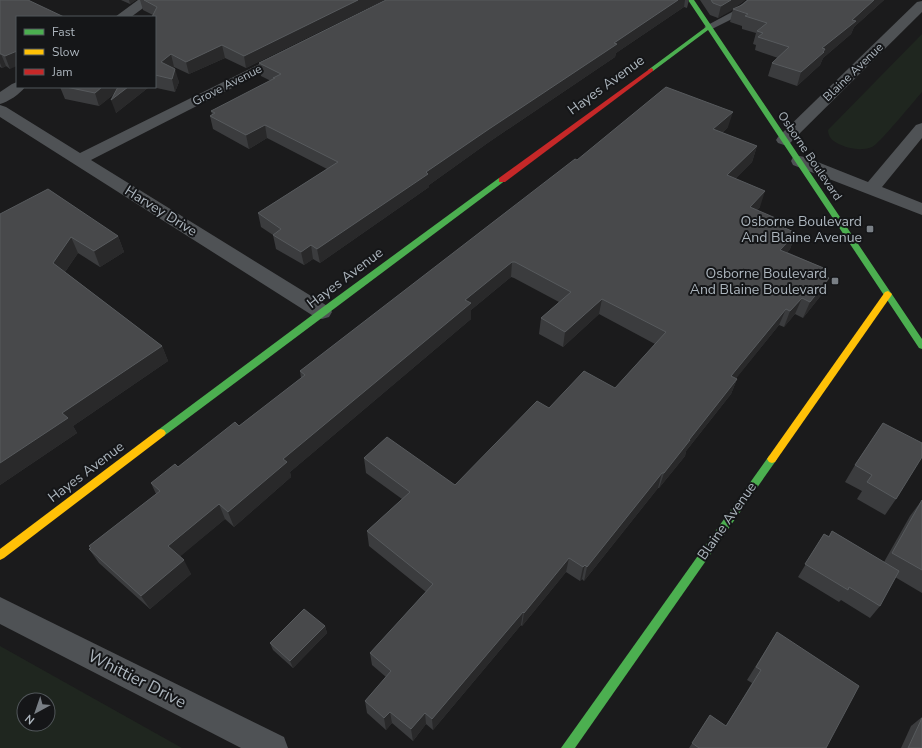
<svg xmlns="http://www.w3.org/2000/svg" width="922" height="748" font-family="'Nunito Sans',sans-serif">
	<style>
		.green { fill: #1f261f; fill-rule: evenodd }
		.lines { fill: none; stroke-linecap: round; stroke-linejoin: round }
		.lane { fill: #4f5255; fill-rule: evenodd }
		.street { fill: #4f5255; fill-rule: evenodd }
		.fast { fill: #4caf50; fill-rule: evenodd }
		.slow { fill: #ffc107; fill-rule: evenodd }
		.jam { fill: #c62828; fill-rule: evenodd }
		.wall { fill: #3b3c3e }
		.shaded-wall { fill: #29292a }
		.building { fill: #48494b; stroke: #575a5d }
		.poi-dot { fill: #797f85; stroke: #151618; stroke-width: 1.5 }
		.labels { text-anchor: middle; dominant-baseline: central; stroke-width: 4; stroke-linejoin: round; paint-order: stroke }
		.far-street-label { font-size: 12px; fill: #acb5bd; stroke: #151618 }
		.street-label { font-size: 14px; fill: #acb5bd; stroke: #151618 }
		.poi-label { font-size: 14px; fill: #acb5bd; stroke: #151618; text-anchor: end }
		.near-street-label { font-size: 17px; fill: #acb5bd; stroke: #151618 }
	</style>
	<rect width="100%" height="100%" fill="#1b1b1c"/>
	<g class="green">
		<path d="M922,34V92C914,101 879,144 872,147C862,151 850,149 841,145C834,142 828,138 828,130Z"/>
		<path d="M0,646L182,748H0ZM24,700H48V724H24Z"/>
	</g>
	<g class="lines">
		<polygon class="lane" points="747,0 757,0 738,16 712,29 709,30 704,27 732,12"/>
		<g class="street">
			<polygon points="138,0 154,0 131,17 115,17"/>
			<polygon points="922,1 922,12 790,143 784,145 778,143 776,140 778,137 917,2"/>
			<polygon points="286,51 291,52 293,55 291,58 91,160 329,307 332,312 329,317 322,319 315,317 0,117 0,105 6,107 80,153"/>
			<path d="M17,82V87H25C20,94 8,102 0,104V92L12,84Z"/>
			<polygon points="922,123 922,138 882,187 922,203 922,215 793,165 791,161 793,157 799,156 805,157 868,182 916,125"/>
			<polygon points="0,597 284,737 288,748 241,748 0,624"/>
		</g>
		<g class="fast">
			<polygon points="688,0 694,0 922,339 922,349 919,348 708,30 653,71 648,70 706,27"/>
			<polygon points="499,178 505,178 506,180 164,436 158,436 156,433 158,430 319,310"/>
			<polygon points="772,455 775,456 777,459 775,462 575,748 561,748 769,456"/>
		</g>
		<g class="slow">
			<polygon points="888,291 892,294 891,296 775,462 772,463 769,462 767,459 769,456 885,292"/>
			<polygon points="161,429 164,430 166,433 164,436 4,558 0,560 0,549 158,430"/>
		</g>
		<polygon class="jam" points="651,68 653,69 653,71 505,182 499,182 499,178"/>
	</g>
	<g class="wall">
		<polygon points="0,0 17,17 10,69 6,66 2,68 0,67"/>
		<polygon points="121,0 136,0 130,4"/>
		<polygon points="140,0 384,0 246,68 225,58 189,74 174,67 173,68 179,82 175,92 152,87 155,87 155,17 153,15 143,10"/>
		<polygon points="386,0 689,0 687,8 684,7 616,53 615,57 489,142 429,185 429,187 320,263 313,259 304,265 276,249 273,235 261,227 258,213 327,169 267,138 249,149 213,129 210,116 212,114 211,111 271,81 261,76 259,63"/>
		<polygon points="700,0 745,0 733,9 742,5 748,0 884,0 854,27 851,34 823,58 820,65 797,86 768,76 772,63 778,58 755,50 756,45 753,44 756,33 742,29 742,26 730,22 733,9 718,18 710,15"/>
		<polygon points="60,87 149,87 116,113 114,94 99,106 65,99"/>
		<polygon points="728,127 722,133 757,146 752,162 735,179 760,207 757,210 778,226 796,233 790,249 787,252 826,269 823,276 822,294 803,318 795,314 784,327 779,325 736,378 737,379 731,394 686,451 685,456 659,488 658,488 584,581 582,579 580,581 566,572 522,626 521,625 433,730 426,724 413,741 392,723 386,730 367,713 365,701 386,677 372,665 370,653 426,592 369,546 367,531 402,499 366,473 364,458 455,485 549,408 615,388 655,344 599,314 563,347 539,334 541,318 559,302 514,278 511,277 471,310 471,319 290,472 291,477 234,527 225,519 180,556 191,574 150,609 99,563 89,549 90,548 89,546 156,494 151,483 178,467 239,426 301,378 300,371 577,160"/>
		<polygon points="0,214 118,236 124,252 100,267 78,253 65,272 162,346 168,361 73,426 77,433 0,485"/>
		<polygon points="883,423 896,499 885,515 857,499 862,491 845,482 855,465"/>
		<polygon points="922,500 922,593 895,577 880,606 870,618 841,600 839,602 798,577 824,534 829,536 832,531 884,562 910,516"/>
		<polygon points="325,626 327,633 293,668 273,650 270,643"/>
		<polygon points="777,632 826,748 689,748 710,715 726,726 752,683 747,680"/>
		<polygon points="922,717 922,748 901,748 911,726"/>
	</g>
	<g class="shaded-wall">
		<polygon points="129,0 136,0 130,4"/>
		<polygon points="358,0 384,0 246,68 244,56"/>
		<polygon points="678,0 685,0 684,7 616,53 615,57 489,142 429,185 429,187 320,263 317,249 426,172 614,43"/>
		<polygon points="731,0 745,0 731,11 718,18 721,6"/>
		<polygon points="874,0 884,0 854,27 851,34 823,58 820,65 797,86 801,72 822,48 852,20"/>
		<polygon points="222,45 225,58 189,74 186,62"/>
		<polygon points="17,51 17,66 10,69 5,56"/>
		<polygon points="0,54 1,54 6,66 2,68 0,63"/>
		<polygon points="171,54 174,67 164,75 161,62"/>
		<polygon points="175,69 179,82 175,92 172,79"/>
		<polygon points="102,87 123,87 99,106 95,93"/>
		<polygon points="128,87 149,87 116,113 111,100"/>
		<polygon points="733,112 728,127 709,144 713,129"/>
		<polygon points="265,125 267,138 249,149 246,135"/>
		<polygon points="757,146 752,162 723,191 727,175"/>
		<polygon points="765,191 760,207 745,223 750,207"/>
		<polygon points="780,220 775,235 776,224"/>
		<polygon points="796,233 790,249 774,265 780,250"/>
		<polygon points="118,236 124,252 100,267 94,251"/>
		<polygon points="71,237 78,253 60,279 53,263"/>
		<polygon points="311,245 313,259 304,265 301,252"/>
		<polygon points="512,262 511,277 471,310 471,319 290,472 291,477 234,527 228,512 283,459 465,300"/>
		<polygon points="829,278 822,294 803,318 810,302"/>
		<polygon points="802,298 795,314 784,327 790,311"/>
		<polygon points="602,299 599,314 563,347 565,332"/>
		<polygon points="786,309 779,325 726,391 731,376"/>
		<polygon points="162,346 168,361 73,426 77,433 0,485 0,463 62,413"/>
		<polygon points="737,379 731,394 686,451 685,456 659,488 664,473 689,440"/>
		<polygon points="662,473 658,488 584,581 587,567"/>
		<polygon points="219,504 225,519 176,560 168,546"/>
		<polygon points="569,558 566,572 522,626 524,613"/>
		<polygon points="184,560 191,574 150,609 141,596"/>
		<polygon points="585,565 582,579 580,581 583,567"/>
		<polygon points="523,612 521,625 433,730 432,719"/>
		<polygon points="325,626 327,633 293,668 290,661"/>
		<polygon points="390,712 392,723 386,730 384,718"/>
		<polygon points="425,713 426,724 413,741 411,729"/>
	</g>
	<g class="building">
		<polygon points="0,0 28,0 64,17 17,17 17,51 5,56 1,54 0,54"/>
		<polygon points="144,0 358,0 244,56 222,45 186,62 171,54 161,62 175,69 172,79 155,75 155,17 152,17 157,7"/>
		<polygon points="386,0 678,0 614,43 617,44 489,129 426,172 428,174 317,249 311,245 301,252 273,235 281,229 258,213 338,162 265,125 246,135 210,116 215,113 211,111 275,78 273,78 281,74 259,63"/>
		<polygon points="711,0 731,0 721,6 713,3"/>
		<polygon points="748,0 874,0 852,20 856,21 822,48 825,49 823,52 824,52 801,72 772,63 789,47 758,37 763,33 757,31 767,23 745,16 748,14 733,9 742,5"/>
		<polygon points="66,87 102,87 95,93"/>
		<polygon points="118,87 128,87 111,100"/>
		<polygon points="666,87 733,112 713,129 757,146 727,175 765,191 750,207 780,220 776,224 796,233 780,250 826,269 821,275 829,278 810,302 802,298 790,311 786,309 731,376 737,379 689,440 690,440 664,473 662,473 587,567 585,565 583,567 569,558 524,613 523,612 432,719 425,713 411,729 390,712 384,718 365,701 391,671 370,653 433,584 367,531 410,492 364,458 387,437 455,485 537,401 549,408 584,371 615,388 666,332 602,299 565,332 541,318 571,292 515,262 512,262 465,300 471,303 283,459 287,462 228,512 219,504 168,546 184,560 141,596 89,549 91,548 89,546 160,491 151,483 175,464 178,467 235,422 239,426 305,375 300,371 575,159 577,160"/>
		<polygon points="48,189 118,236 94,251 71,237 53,263 162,346 62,413 68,418 0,463 0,214"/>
		<polygon points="883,423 922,443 922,457 896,499 867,482 872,475 855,465"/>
		<polygon points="922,500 922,570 892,553"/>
		<polygon points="832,531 899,571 880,606 849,587 848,590 805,564 824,534 829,537"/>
		<polygon points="304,609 325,626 290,661 270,643"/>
		<polygon points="777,632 859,686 826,748 699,748 692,743 710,715 726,726 761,670 756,667"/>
		<polygon points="922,718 922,748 908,748"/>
	</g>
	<g class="poi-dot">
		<rect x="866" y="225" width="8" height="8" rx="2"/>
		<rect x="831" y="277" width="8" height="8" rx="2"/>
	</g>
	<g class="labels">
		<g class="far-street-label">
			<text transform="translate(853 72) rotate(-44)">Blaine Avenue</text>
			<text transform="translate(227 85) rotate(-27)">Grove Avenue</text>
			<text transform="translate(810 156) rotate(56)">Osborne Boulevard</text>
		</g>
		<g class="street-label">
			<text transform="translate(606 85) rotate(-36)">Hayes Avenue</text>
			<text transform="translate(161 211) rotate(32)">Harvey Drive</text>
			<text transform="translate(345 278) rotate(-37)">Hayes Avenue</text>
			<text transform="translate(86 472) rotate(-37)">Hayes Avenue</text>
			<text transform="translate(727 521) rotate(-55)">Blaine Avenue</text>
		</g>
		<g class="poi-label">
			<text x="862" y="221">Osborne Boulevard<tspan x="862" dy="16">And Blaine Avenue</tspan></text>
			<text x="827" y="273">Osborne Boulevard<tspan x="827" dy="16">And Blaine Boulevard</tspan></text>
		</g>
		<g class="near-street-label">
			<text transform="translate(137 679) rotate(27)">Whittier Drive</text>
		</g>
	</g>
	<rect x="16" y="16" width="140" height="72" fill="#151618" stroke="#51565a"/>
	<rect x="24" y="29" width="20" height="6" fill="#4caf50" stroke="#51565a"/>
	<text x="52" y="36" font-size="12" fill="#acb5bd">Fast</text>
	<rect x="24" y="49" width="20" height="6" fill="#ffc107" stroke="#51565a"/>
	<text x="52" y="56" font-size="12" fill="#acb5bd">Slow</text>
	<rect x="24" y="69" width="20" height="6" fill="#c62828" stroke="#51565a"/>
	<text x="52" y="76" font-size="12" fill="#acb5bd">Jam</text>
	<g transform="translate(36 712) rotate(220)"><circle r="19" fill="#151618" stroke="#51565a"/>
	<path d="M0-3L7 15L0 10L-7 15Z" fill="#797f85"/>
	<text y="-6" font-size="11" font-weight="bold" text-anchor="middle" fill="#acb5bd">N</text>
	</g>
</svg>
